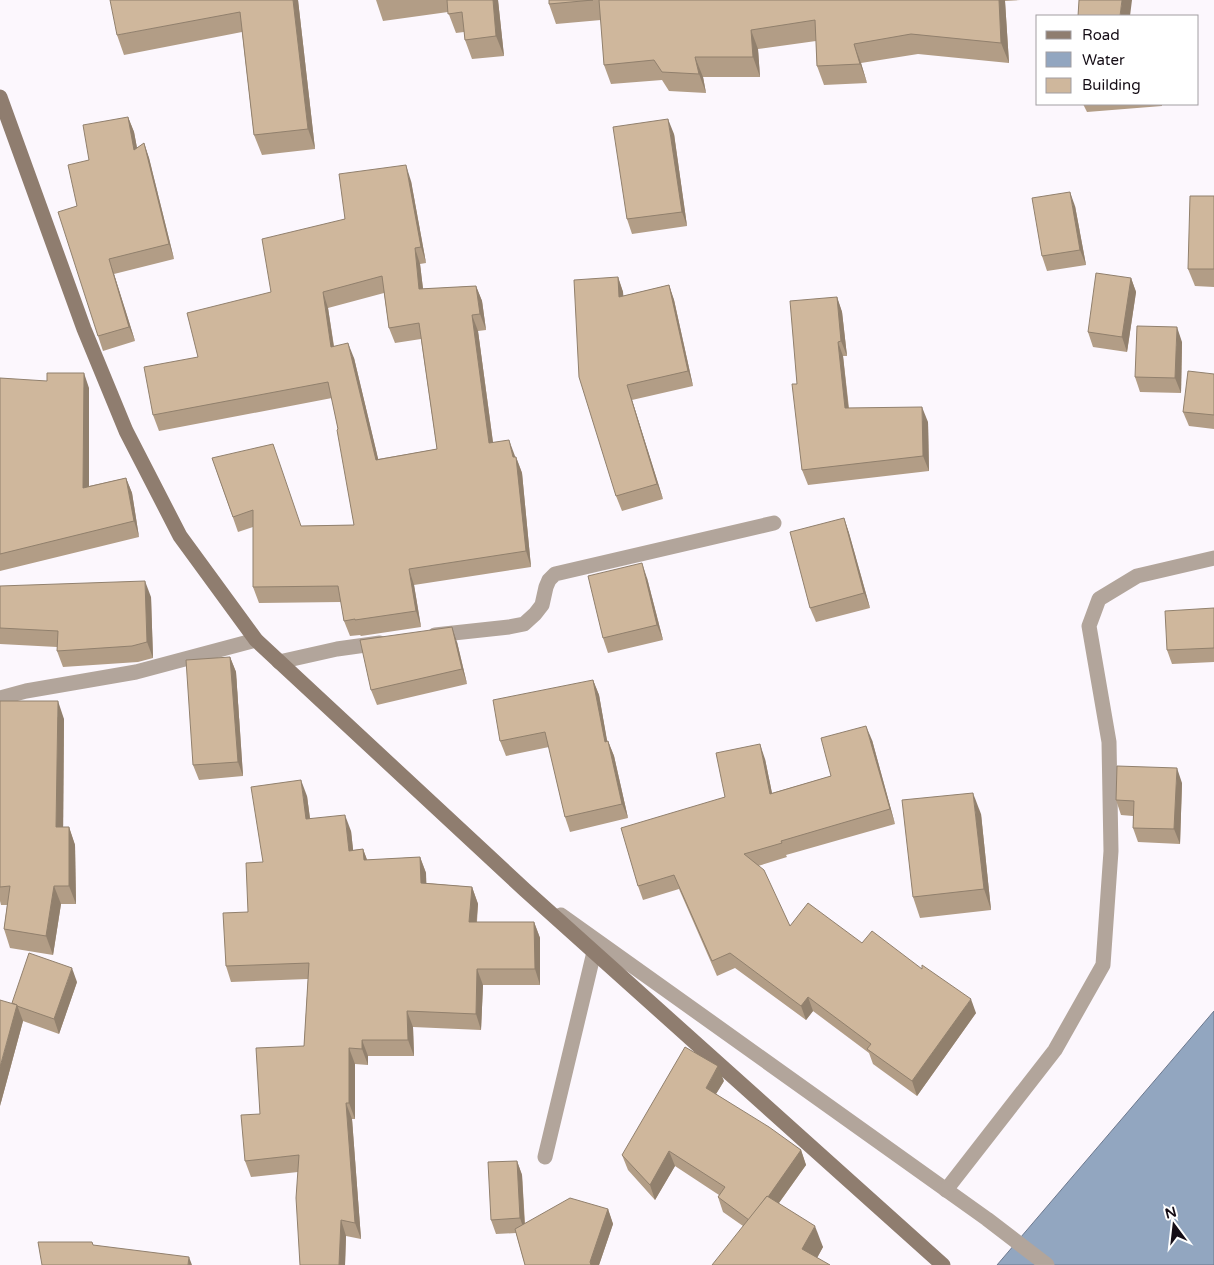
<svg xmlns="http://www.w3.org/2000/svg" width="1214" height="1265" font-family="'Varela Round',sans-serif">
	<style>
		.water { fill: #92a6c0; stroke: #6c788d }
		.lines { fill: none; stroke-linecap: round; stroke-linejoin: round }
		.minor { stroke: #b2a59b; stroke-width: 15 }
		.secondary { stroke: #8f7d6f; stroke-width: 15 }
		.wall { fill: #b29d86; fill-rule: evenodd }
		.shaded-wall { fill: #91806d }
		.building { fill: #cfb79c; stroke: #91806d; fill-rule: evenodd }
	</style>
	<rect width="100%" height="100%" fill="#fcf7fd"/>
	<polygon class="water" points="1214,1011 1214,1265 997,1265"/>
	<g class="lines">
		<g class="minor">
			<polyline points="435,635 509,627 524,624 535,614 542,605 546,587 549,580 555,574 774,523"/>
			<polyline points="279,662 337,649 380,643"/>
			<polyline points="0,698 26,691 136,672 256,640"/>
			<polyline points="561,915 987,1219 1047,1265"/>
			<polyline points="545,1157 594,952"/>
			<polyline points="946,1190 1055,1050 1103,965 1111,851 1109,742 1089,626 1099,599 1137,576 1214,558"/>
		</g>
		<polyline class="secondary" points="0,97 84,329 126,431 180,536 256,640 525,890 943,1265"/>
	</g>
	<g class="wall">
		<polygon points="298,0 315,149 262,155 254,135 242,32 124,55 117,35"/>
		<polygon points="376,0 498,0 504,56 472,59 465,40 464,32 456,33 448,12 383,21"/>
		<polygon points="549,0 1020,0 1005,1 1009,63 918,54 861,63 867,83 824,85 817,66 816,41 758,49 760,77 703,77 706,93 669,91 662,80 611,84 604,65 601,20 556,24 549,4"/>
		<polygon points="1083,104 1162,104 1162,106 1087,112"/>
		<polygon points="128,117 134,132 137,148 144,143 149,158 174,259 114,274 135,341 103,351 98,336 77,206"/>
		<polygon points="674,134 687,226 632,234 627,219"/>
		<path d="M411,181L426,263L420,264L423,289L476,286L482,301L486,330L478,331L493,442L515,457H516L522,473L531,567L414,585L421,627L361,636L360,635L350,636L344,621L341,602L259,603L253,587V527L238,532L212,458L301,526L354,525L338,429L332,398L159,431L153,415L198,357L271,292L345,219ZM384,293L389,328L395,343L421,339L437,449L378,459L354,358L334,346L328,308Z"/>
		<polygon points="1214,196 1214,287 1195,286 1188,269"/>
		<polygon points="1075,206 1086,265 1047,271 1042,256"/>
		<polygon points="618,277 623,292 623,296 669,285 674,300 693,386 632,400 663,499 622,511 616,496"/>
		<polygon points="1131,278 1136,292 1127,352 1093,347 1088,332"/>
		<polygon points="837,297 842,312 847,356 843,356 849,408 928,422 929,471 808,485 802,470 797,384"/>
		<polygon points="1182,342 1181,393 1140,392 1135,377"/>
		<polygon points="1214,374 1214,429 1189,426 1183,412"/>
		<polygon points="0,378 89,388 89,486 126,478 132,493 139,537 0,571"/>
		<polygon points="844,518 849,533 870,608 816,622 810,608"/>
		<polygon points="647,578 663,640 608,653 603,638"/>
		<polygon points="0,586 151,597 153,658 138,662 63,667 57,651 57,647 0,644"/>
		<polygon points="1214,608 1214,662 1172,664 1167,650"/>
		<polygon points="457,642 467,684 377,705 371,690"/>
		<polygon points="230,657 236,672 243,776 199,780 193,765"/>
		<polygon points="593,680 599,695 607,741 608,741 614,756 628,818 570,832 565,817 549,747 506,756 500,741"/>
		<polygon points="0,701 64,719 63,827 69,827 75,845 76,904 61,904 53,955 10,948 4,929 7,905 1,905 0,901"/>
		<polygon points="872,740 895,824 786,855 787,857 758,866 790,926 862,943 976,1013 917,1096 873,1064 869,1053 813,1011 806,1020 735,968 717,976 679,889 643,900 638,886 725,797 765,759 772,793 831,776"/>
		<polygon points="1182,783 1180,844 1138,842 1133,828 1133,816 1121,815 1116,800"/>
		<polygon points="307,796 310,818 351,831 353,850 363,849 367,860 420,857 426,873 426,883 472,887 478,904 477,922 534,922 540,938 540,985 483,985 481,1030 413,1027 414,1056 368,1056 368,1065 355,1064 355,1119 352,1119 361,1239 346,1236 345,1265 300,1265 298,1172 251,1177 245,1161 260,1114 304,1046 308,979 231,982 226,966 248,912 263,862"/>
		<polygon points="981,814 991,910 920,918 913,897"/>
		<polygon points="77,982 59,1034 23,1021 0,1106 12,1003"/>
		<polygon points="724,1081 716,1094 801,1150 806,1165 779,1203 823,1247 817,1258 743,1226 723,1212 718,1197 719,1195 675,1166 655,1200 628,1170 622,1155"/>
		<polygon points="517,1161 522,1175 525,1223 608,1209 613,1224 599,1265 525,1265 516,1233 496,1234 491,1220"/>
	</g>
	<g class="shaded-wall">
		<polygon points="293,0 298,0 315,149 308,129"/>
		<polygon points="493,0 498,0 504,56 496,36"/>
		<polygon points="999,0 1005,0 1005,1 1009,63 1001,43"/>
		<polygon points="1122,0 1132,0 1130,16 1120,16"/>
		<polygon points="751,30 758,49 760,77 753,57"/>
		<polygon points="854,44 861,63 867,83 860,64"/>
		<polygon points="695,57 703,77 706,93 699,74"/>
		<polygon points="128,117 134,132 140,164 134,150"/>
		<polygon points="668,119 674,134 687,226 682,212"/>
		<polygon points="144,143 149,158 174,259 169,244"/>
		<polygon points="406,165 411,181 426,263 421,247"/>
		<polygon points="1070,192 1075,206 1086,265 1080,250"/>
		<polygon points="415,248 420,264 425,305 419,289"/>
		<polygon points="109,259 114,274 135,341 129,327"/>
		<polygon points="618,277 623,292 625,311 619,297"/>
		<polygon points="1131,278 1136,292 1127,352 1122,337"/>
		<polygon points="669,285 674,300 693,386 688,371"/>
		<polygon points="476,286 482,301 486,330 480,314"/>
		<polygon points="323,292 328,308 336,362 331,347"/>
		<polygon points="837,297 842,312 847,356 841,341"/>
		<polygon points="472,315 478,331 495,458 489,443"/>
		<polygon points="1177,327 1182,342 1181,393 1175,378"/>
		<polygon points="838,342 843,356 850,423 845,408"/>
		<polygon points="348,343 354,358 382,475 376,460"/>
		<polygon points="84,373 89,388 89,503 83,488"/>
		<polygon points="627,385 632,400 663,499 657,484"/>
		<polygon points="922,407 928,422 929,471 923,456"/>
		<polygon points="509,440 515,456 517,467 516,457 522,473 531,567 526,551 513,457"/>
		<polygon points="126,478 132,493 139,537 134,521"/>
		<polygon points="844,518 849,533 870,608 864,593"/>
		<polygon points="642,563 647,578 663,640 657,625"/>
		<polygon points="409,569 414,585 421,627 416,611"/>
		<polygon points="145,581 151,597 153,658 147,642"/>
		<polygon points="452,627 457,642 467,684 462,669"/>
		<polygon points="230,657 236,672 243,776 238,762"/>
		<polygon points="593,680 599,695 610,757 605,742"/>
		<polygon points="58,701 64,719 63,846 56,827"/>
		<polygon points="866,726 872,740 895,824 890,809"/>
		<polygon points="608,741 614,756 628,818 622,804"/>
		<polygon points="760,744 765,759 775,808 770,794"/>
		<polygon points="1177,768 1182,783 1180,844 1174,829"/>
		<polygon points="301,780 307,796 312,835 306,819"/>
		<polygon points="973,793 981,814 991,910 984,889"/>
		<polygon points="345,815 351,831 355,867 349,851"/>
		<polygon points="69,827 75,845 76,904 69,886"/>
		<polygon points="363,849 369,865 364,860"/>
		<polygon points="420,857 426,873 427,899 421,883"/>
		<polygon points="54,886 61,904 53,955 46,936"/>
		<polygon points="472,887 478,904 475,938 469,922"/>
		<polygon points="534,922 540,938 540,985 535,969"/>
		<polygon points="72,968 77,982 59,1034 54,1019"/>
		<polygon points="477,969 483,985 481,1030 476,1014"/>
		<polygon points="808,997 813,1011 806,1020 801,1006"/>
		<polygon points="971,999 976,1013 917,1096 912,1081"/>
		<polygon points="17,1005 23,1021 0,1106 0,1067"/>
		<polygon points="407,1011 413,1027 414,1056 408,1040"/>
		<polygon points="362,1040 368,1056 368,1065 362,1049"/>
		<polygon points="349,1048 355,1064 355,1119 349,1103"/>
		<polygon points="718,1066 724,1081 711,1102 706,1088"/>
		<polygon points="346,1103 352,1119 361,1239 355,1223"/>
		<polygon points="801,1150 806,1165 756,1235 750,1221"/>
		<polygon points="669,1151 675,1166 655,1200 650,1185"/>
		<polygon points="517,1161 522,1175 525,1233 520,1218"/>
		<polygon points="608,1209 613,1224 599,1265 591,1265 590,1262"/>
		<polygon points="341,1220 346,1236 345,1265 339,1265"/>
		<polygon points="815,1226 823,1247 813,1265 802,1249"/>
		<polygon points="189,1257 192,1265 188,1265"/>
	</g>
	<g class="building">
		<polygon points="110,0 293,0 308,129 254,135 240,12 117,35"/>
		<polygon points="447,0 493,0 496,36 465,40 462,12 448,14"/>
		<polygon points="549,0 593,0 549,4"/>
		<polygon points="599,0 999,0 1001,43 911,34 854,44 860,64 817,66 815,20 751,30 753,57 695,57 699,74 662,72 654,60 604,65"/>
		<polygon points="1079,0 1122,0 1120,16 1078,16"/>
		<polygon points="128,117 134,150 144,143 169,244 109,259 129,327 98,336 58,212 77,206 68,165 89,160 83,125"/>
		<polygon points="668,119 682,212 627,219 613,127"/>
		<path d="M406,165L421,247L415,248L419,289L476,286L480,314L472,315L489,443L509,440L513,457H516L526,551L409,569L416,611L355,620V619L344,621L338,586L253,587V510L233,517L212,458L273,444L301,526L354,525L337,430L338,429L328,382L153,415L144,367L198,357L187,313L271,292L262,239L345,219L339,174ZM382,276L389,328L419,323L437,449L376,460L348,343L331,347L323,292Z"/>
		<polygon points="1070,192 1080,250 1042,256 1032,198"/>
		<polygon points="1190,196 1214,196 1214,269 1188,269"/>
		<polygon points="1096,273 1131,278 1122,337 1088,332"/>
		<polygon points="618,277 619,297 669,285 688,371 627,385 657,484 616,496 579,377 574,280"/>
		<polygon points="837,297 841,341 838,342 845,408 922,407 923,456 802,470 792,384 797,384 790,301"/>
		<polygon points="1137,326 1177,327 1175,378 1135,377"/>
		<polygon points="1188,371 1214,374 1214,415 1183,412"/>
		<polygon points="47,373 84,373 83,488 126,478 134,521 0,554 0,378 47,381"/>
		<polygon points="844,518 864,593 810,608 790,532"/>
		<polygon points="642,563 657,625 603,638 588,576"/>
		<polygon points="145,581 147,642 132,646 57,651 58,631 0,628 0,586"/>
		<polygon points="1214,608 1214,648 1167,650 1165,611"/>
		<polygon points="452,627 462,669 371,690 360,640"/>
		<polygon points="230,657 238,762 193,765 186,660"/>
		<polygon points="593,680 605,742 608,741 622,804 565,817 545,732 500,741 493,700"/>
		<polygon points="0,701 58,701 56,827 69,827 69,886 54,886 46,936 4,929 10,886 0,887"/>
		<polygon points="866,726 890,809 781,841 782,843 744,854 764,870 790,926 808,903 862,943 872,931 922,969 922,965 971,999 912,1081 867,1049 871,1044 808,997 801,1006 730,953 712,961 674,875 638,886 621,828 725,797 716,753 760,744 770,794 831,776 821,738"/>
		<polygon points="1117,766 1177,768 1174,829 1133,828 1134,801 1116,800"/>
		<polygon points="301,780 306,819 345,815 349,851 363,849 364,860 420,857 421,883 472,887 469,922 534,922 535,969 477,969 476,1014 407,1011 408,1040 362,1040 362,1049 349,1048 349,1103 346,1103 355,1223 341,1220 339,1265 300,1265 296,1198 299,1155 245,1161 241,1115 260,1114 256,1048 304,1046 309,963 226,966 223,913 248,912 246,863 263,862 251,787"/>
		<polygon points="973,793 984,889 913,897 902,800"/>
		<polygon points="29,953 72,968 54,1019 17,1006 17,1005 12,1003"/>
		<polygon points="0,1000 17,1005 0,1067"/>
		<polygon points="685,1047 718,1066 706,1088 769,1127 801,1150 768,1197 767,1196 749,1220 718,1197 725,1187 669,1151 650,1185 622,1155"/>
		<polygon points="517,1161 520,1218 491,1220 488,1162"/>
		<polygon points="767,1196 815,1226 802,1249 830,1265 712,1265"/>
		<polygon points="570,1198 608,1209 590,1262 591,1265 525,1265 515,1229"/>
		<polygon points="38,1242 92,1242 93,1245 189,1257 188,1265 42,1265"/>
	</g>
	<rect x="1036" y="15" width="162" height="90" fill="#ffffff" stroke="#a19ea2"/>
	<rect x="1046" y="31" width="25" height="8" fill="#8f7d6f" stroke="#a19ea2"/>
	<text x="1082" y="40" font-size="15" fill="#150d16">Road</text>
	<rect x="1046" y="52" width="25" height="15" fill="#92a6c0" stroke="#a19ea2"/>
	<text x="1082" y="65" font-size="15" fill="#150d16">Water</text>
	<rect x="1046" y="78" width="25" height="15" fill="#cfb79c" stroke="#a19ea2"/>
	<text x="1082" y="90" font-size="15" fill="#150d16">Building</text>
	<g transform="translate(1174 1225) rotate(345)" stroke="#ffffff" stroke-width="4" paint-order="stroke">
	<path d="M0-4L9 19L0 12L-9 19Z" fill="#150d16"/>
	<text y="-8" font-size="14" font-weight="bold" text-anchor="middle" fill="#150d16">N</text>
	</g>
</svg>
